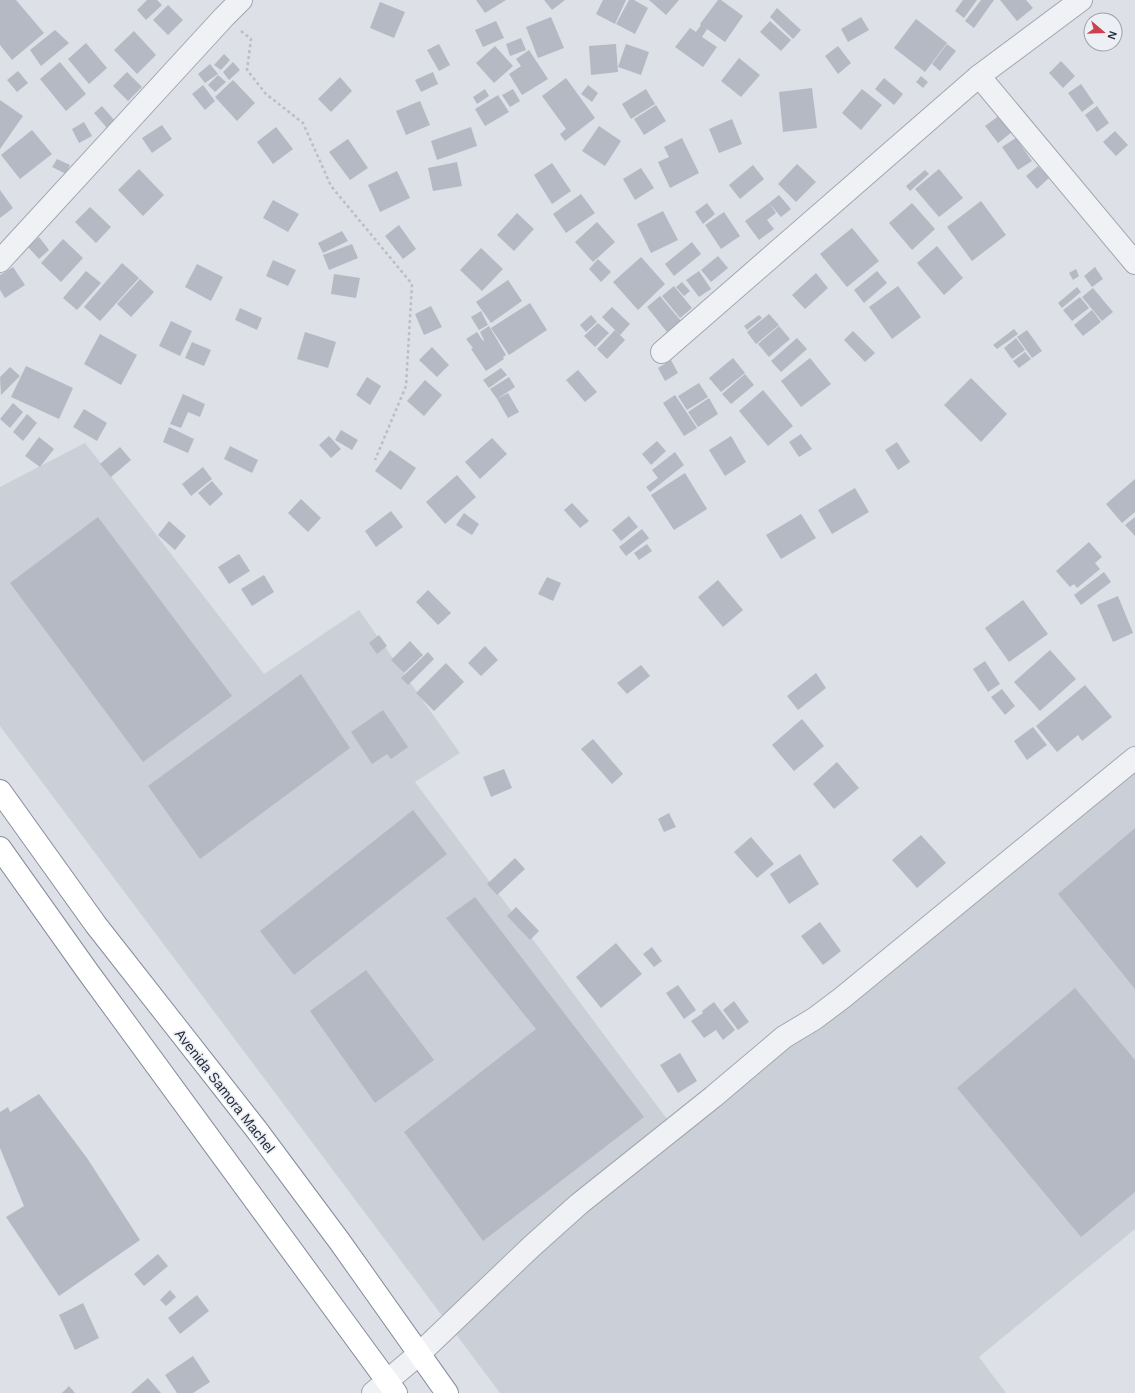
<svg xmlns="http://www.w3.org/2000/svg" width="1135" height="1393" font-family="Helvetica,sans-serif">
	<style>
		.built { fill: #cbcfd8 }
		.building { fill: #b4b9c3 }
		.lines { fill: none; stroke-linecap: round; stroke-linejoin: round }
		.minor-casing { stroke: #a2a7b0; stroke-width: 24 }
		.highway-casing { stroke: #848c9d; stroke-width: 24 }
		.path { stroke: #bbbec5; stroke-width: 2.5; stroke-dasharray: 3 3; stroke-linecap: butt }
		.minor { stroke: #eff1f5; stroke-width: 22 }
		.highway { stroke: #fff; stroke-width: 22 }
		.labels { text-anchor: middle; dominant-baseline: central; stroke-width: 3.5; stroke-linejoin: round; paint-order: stroke }
		.street-label { font-size: 14px; fill: #262d3c; stroke: #eceff4 }
	</style>
	<rect width="100%" height="100%" fill="#dde0e6"/>
	<polygon class="built" points="85,443 264,674 359,610 460,753 415,782 679,1135 1135,758 1135,1229 979,1357 1006,1393 500,1393 0,726 0,487"/>
	<g class="building">
		<polygon points="0,0 16,0 44,33 12,60 0,45"/>
		<polygon points="147,0 157,0 162,5 146,20 137,10"/>
		<polygon points="476,0 506,0 485,13"/>
		<polygon points="544,0 565,0 552,10"/>
		<polygon points="603,0 626,0 615,24 596,14"/>
		<polygon points="629,0 634,0 648,8 635,34 616,24"/>
		<polygon points="649,0 679,0 666,15"/>
		<polygon points="718,0 721,0 743,16 725,42 707,29 702,37 717,47 703,67 675,47 690,28 696,32 701,25 700,24"/>
		<polygon points="963,0 977,0 964,18 955,11"/>
		<polygon points="981,0 994,0 974,28 965,21"/>
		<polygon points="1000,0 1026,0 1033,8 1017,21"/>
		<polygon points="380,2 405,12 394,38 370,28"/>
		<polygon points="168,5 183,20 168,35 153,20"/>
		<polygon points="777,8 801,30 793,39 770,17"/>
		<polygon points="551,17 564,48 538,58 526,27"/>
		<polygon points="861,17 869,30 848,42 841,29"/>
		<polygon points="916,19 947,43 925,72 894,48"/>
		<polygon points="496,21 504,38 483,47 475,30"/>
		<polygon points="770,21 791,40 781,51 760,32"/>
		<polygon points="55,30 69,43 41,66 30,50"/>
		<polygon points="134,31 156,55 137,74 114,50"/>
		<polygon points="521,38 526,50 510,56 506,44"/>
		<polygon points="86,43 107,68 89,84 68,59"/>
		<polygon points="439,44 450,65 439,71 427,50"/>
		<polygon points="616,44 618,72 591,75 589,46"/>
		<polygon points="626,44 649,52 641,75 618,67"/>
		<polygon points="947,44 956,51 940,71 932,64"/>
		<polygon points="495,46 513,66 494,83 476,63"/>
		<polygon points="838,46 851,63 838,74 825,56"/>
		<polygon points="529,50 548,79 522,95 509,74 521,66 516,59"/>
		<polygon points="224,54 230,60 221,70 214,65"/>
		<polygon points="739,58 760,75 741,97 721,81"/>
		<polygon points="1061,61 1075,76 1063,88 1049,73"/>
		<polygon points="60,62 86,94 66,111 40,79"/>
		<polygon points="233,62 240,70 229,80 223,72"/>
		<polygon points="210,64 218,74 205,83 198,74"/>
		<polygon points="18,71 28,83 17,92 7,80"/>
		<polygon points="127,72 142,87 128,101 113,86"/>
		<polygon points="433,72 438,84 421,92 415,80"/>
		<polygon points="218,75 226,82 215,92 208,85"/>
		<polygon points="921,76 928,82 923,88 916,82"/>
		<polygon points="340,77 352,91 331,112 318,99"/>
		<polygon points="566,78 595,118 565,141 560,134 566,129 542,96"/>
		<polygon points="884,78 903,94 894,105 875,89"/>
		<polygon points="233,80 255,103 237,121 215,97"/>
		<polygon points="1081,84 1094,103 1082,112 1068,93"/>
		<polygon points="203,85 215,101 205,110 192,94"/>
		<polygon points="588,85 598,93 592,102 581,94"/>
		<polygon points="812,88 817,128 783,132 779,92"/>
		<polygon points="485,89 489,96 477,104 473,97"/>
		<polygon points="513,89 520,101 510,107 502,95"/>
		<polygon points="646,89 655,104 631,119 622,104"/>
		<polygon points="862,89 882,105 861,130 842,113"/>
		<polygon points="498,95 509,112 485,126 475,109"/>
		<polygon points="0,100 23,116 0,149"/>
		<polygon points="420,101 430,125 406,135 396,111"/>
		<polygon points="656,105 666,121 644,135 634,119"/>
		<polygon points="102,106 115,121 107,128 94,113"/>
		<polygon points="1097,106 1109,123 1097,132 1085,115"/>
		<polygon points="1000,115 1012,132 998,143 985,126"/>
		<polygon points="732,119 742,144 719,153 709,129"/>
		<polygon points="84,122 92,136 79,143 72,129"/>
		<polygon points="162,125 172,139 152,153 142,138"/>
		<polygon points="599,126 621,141 605,166 582,151"/>
		<polygon points="276,127 293,149 273,164 257,142"/>
		<polygon points="471,127 477,146 437,160 431,141"/>
		<polygon points="32,130 52,154 20,179 1,155"/>
		<polygon points="1115,131 1128,145 1116,156 1103,142"/>
		<polygon points="682,138 699,173 670,188 658,162 669,157 664,147"/>
		<polygon points="1016,138 1032,161 1018,170 1002,147"/>
		<polygon points="348,139 368,168 350,180 329,152"/>
		<polygon points="57,159 70,165 66,174 52,167"/>
		<polygon points="457,162 462,186 433,191 428,168"/>
		<polygon points="552,163 571,191 552,204 534,175"/>
		<polygon points="797,164 816,182 796,202 778,184"/>
		<polygon points="753,165 764,179 740,199 729,185"/>
		<polygon points="1038,166 1049,178 1037,189 1026,176"/>
		<polygon points="641,168 654,188 635,200 623,179"/>
		<polygon points="139,169 164,195 143,216 118,190"/>
		<polygon points="939,169 963,198 939,217 915,189"/>
		<polygon points="925,170 929,174 910,191 906,186"/>
		<polygon points="397,171 410,198 380,212 368,185"/>
		<polygon points="0,190 13,208 0,218"/>
		<polygon points="581,194 595,213 566,233 553,214"/>
		<polygon points="779,195 791,209 781,217 769,203"/>
		<polygon points="273,200 299,214 288,232 263,218"/>
		<polygon points="981,201 1006,235 972,261 947,227"/>
		<polygon points="707,203 715,214 703,224 695,212"/>
		<polygon points="769,203 776,213 767,220 774,229 759,240 745,221"/>
		<polygon points="912,203 935,229 912,250 889,223"/>
		<polygon points="90,207 111,227 96,243 75,222"/>
		<polygon points="663,211 678,240 651,253 637,224"/>
		<polygon points="724,212 740,236 721,249 705,225"/>
		<polygon points="517,213 534,229 514,251 497,235"/>
		<polygon points="597,222 615,242 593,262 575,242"/>
		<polygon points="399,225 416,249 403,259 385,236"/>
		<polygon points="852,228 879,261 847,287 820,254"/>
		<polygon points="342,231 348,241 323,253 318,243"/>
		<polygon points="39,237 49,250 39,259 28,247"/>
		<polygon points="63,239 83,258 61,282 41,263"/>
		<polygon points="692,242 701,254 674,276 665,264"/>
		<polygon points="352,244 358,258 329,270 323,255"/>
		<polygon points="937,246 963,278 944,295 917,263"/>
		<polygon points="481,248 503,269 482,291 460,270"/>
		<polygon points="718,256 728,268 711,282 701,270"/>
		<polygon points="641,257 665,284 638,310 613,282"/>
		<polygon points="598,259 611,272 601,282 589,269"/>
		<polygon points="273,260 296,270 288,286 266,276"/>
		<polygon points="122,263 139,278 100,321 84,307"/>
		<polygon points="197,264 223,277 211,301 185,287"/>
		<polygon points="13,267 25,285 5,298 0,290 0,275"/>
		<polygon points="1095,267 1103,279 1092,287 1084,276"/>
		<polygon points="1076,269 1079,276 1073,280 1069,273"/>
		<polygon points="86,271 101,283 77,310 63,298"/>
		<polygon points="699,271 711,289 699,297 686,280"/>
		<polygon points="877,271 887,283 864,303 854,290"/>
		<polygon points="816,273 828,288 805,309 792,295"/>
		<polygon points="334,274 360,278 356,298 331,294"/>
		<polygon points="140,279 154,292 131,317 117,304"/>
		<polygon points="508,280 522,301 491,323 476,302"/>
		<polygon points="682,282 690,291 684,296 676,287"/>
		<polygon points="674,286 692,308 680,318 662,296"/>
		<polygon points="898,286 921,317 892,339 869,307"/>
		<polygon points="1077,287 1081,292 1062,308 1058,303"/>
		<polygon points="1093,288 1113,312 1102,321 1082,297"/>
		<polygon points="660,296 681,321 667,332 647,307"/>
		<polygon points="1080,297 1089,308 1072,321 1063,310"/>
		<polygon points="530,303 547,330 509,355 491,328"/>
		<polygon points="431,306 442,327 424,335 415,314"/>
		<polygon points="612,307 630,324 620,335 602,317"/>
		<polygon points="240,308 262,318 257,330 235,320"/>
		<polygon points="1092,310 1101,322 1083,336 1074,325"/>
		<polygon points="481,311 488,325 479,330 471,317"/>
		<polygon points="769,314 779,325 756,344 747,332"/>
		<polygon points="591,315 597,322 586,332 580,325"/>
		<polygon points="759,315 762,318 747,330 744,326"/>
		<polygon points="171,321 192,331 180,356 159,346"/>
		<polygon points="598,323 609,333 595,347 584,336"/>
		<polygon points="489,326 506,355 503,357 504,359 486,371 471,349 473,348 466,339 477,332 483,341 484,340 480,332"/>
		<polygon points="779,326 790,339 769,357 758,344"/>
		<polygon points="1014,329 1018,334 997,349 993,345"/>
		<polygon points="615,330 625,340 607,359 597,349"/>
		<polygon points="1027,330 1042,351 1032,358 1017,337"/>
		<polygon points="853,331 875,353 865,362 844,340"/>
		<polygon points="305,332 336,342 328,368 297,359"/>
		<polygon points="100,334 137,355 121,385 84,364"/>
		<polygon points="797,338 807,349 781,372 771,361"/>
		<polygon points="1016,338 1025,350 1012,359 1004,348"/>
		<polygon points="192,342 211,350 204,366 185,358"/>
		<polygon points="432,347 449,365 437,377 419,360"/>
		<polygon points="1025,352 1031,359 1019,368 1013,361"/>
		<polygon points="733,358 745,373 721,392 709,378"/>
		<polygon points="810,358 831,384 801,407 781,381"/>
		<polygon points="671,360 678,373 665,381 658,368"/>
		<polygon points="26,366 73,388 59,419 11,397"/>
		<polygon points="10,367 20,376 1,395 0,377"/>
		<polygon points="501,368 507,375 489,388 483,380"/>
		<polygon points="578,370 597,392 585,402 566,380"/>
		<polygon points="745,374 754,385 731,404 722,394"/>
		<polygon points="367,377 381,386 370,405 356,395"/>
		<polygon points="509,377 515,387 497,399 490,389"/>
		<polygon points="971,378 1007,414 981,442 944,405"/>
		<polygon points="425,380 442,395 424,416 407,401"/>
		<polygon points="699,383 708,397 687,410 678,396"/>
		<polygon points="763,390 793,426 768,446 739,411"/>
		<polygon points="508,393 519,412 508,418 497,399"/>
		<polygon points="183,394 205,404 200,417 188,412 181,428 170,424"/>
		<polygon points="675,395 697,428 684,436 663,403"/>
		<polygon points="709,398 718,414 698,427 688,412"/>
		<polygon points="13,403 23,412 10,428 0,419"/>
		<polygon points="84,409 107,423 97,441 73,427"/>
		<polygon points="27,414 37,423 23,441 13,432"/>
		<polygon points="169,427 194,439 188,453 163,442"/>
		<polygon points="341,430 358,440 352,450 335,440"/>
		<polygon points="801,434 812,449 799,457 789,442"/>
		<polygon points="329,436 341,449 331,458 319,445"/>
		<polygon points="731,436 746,462 725,476 709,450"/>
		<polygon points="39,437 54,449 40,467 25,456"/>
		<polygon points="492,438 507,454 480,479 465,462"/>
		<polygon points="657,441 666,451 651,465 642,454"/>
		<polygon points="897,442 910,462 898,470 885,450"/>
		<polygon points="230,446 258,460 252,473 224,459"/>
		<polygon points="120,447 131,460 111,477 100,464"/>
		<polygon points="390,450 416,468 401,490 375,471"/>
		<polygon points="675,452 684,465 650,492 646,487 658,478 652,470"/>
		<polygon points="203,467 212,479 191,496 182,484"/>
		<polygon points="685,473 707,509 674,530 651,495"/>
		<polygon points="457,475 476,497 445,524 426,502"/>
		<polygon points="1135,479 1135,512 1122,523 1106,504"/>
		<polygon points="212,481 223,494 210,506 198,493"/>
		<polygon points="855,488 869,512 832,534 818,510"/>
		<polygon points="301,499 321,518 308,532 288,513"/>
		<polygon points="572,503 589,521 580,528 564,510"/>
		<polygon points="391,511 403,527 376,547 365,531"/>
		<polygon points="464,513 479,524 472,535 456,525"/>
		<polygon points="801,514 816,538 781,559 766,535"/>
		<polygon points="629,516 638,527 621,541 612,530"/>
		<polygon points="98,517 232,696 143,762 10,583"/>
		<polygon points="1135,517 1135,536 1125,525"/>
		<polygon points="169,521 186,536 175,550 158,535"/>
		<polygon points="642,529 649,538 626,556 619,547"/>
		<polygon points="1089,542 1102,557 1095,563 1100,569 1077,588 1074,584 1070,587 1056,571"/>
		<polygon points="647,544 652,551 639,560 634,553"/>
		<polygon points="239,554 250,571 229,584 218,567"/>
		<polygon points="1104,572 1111,582 1081,605 1074,595"/>
		<polygon points="264,575 274,592 252,606 241,589"/>
		<polygon points="547,577 561,583 553,601 538,594"/>
		<polygon points="718,580 743,610 723,627 698,597"/>
		<polygon points="428,590 451,613 438,625 416,602"/>
		<polygon points="1118,596 1133,633 1113,642 1097,605"/>
		<polygon points="1023,600 1048,634 1009,662 985,628"/>
		<polygon points="379,635 387,646 377,654 369,643"/>
		<polygon points="410,641 423,655 404,673 391,660"/>
		<polygon points="485,646 498,660 481,676 468,663"/>
		<polygon points="1050,650 1076,679 1040,711 1014,682"/>
		<polygon points="428,652 434,659 408,685 401,678"/>
		<polygon points="985,661 1000,684 988,692 973,669"/>
		<polygon points="446,663 464,682 434,711 416,693"/>
		<polygon points="641,665 650,676 627,694 617,683"/>
		<polygon points="816,673 826,688 798,710 787,696"/>
		<polygon points="301,674 350,748 200,859 148,786"/>
		<polygon points="1085,685 1112,717 1082,741 1078,735 1057,752 1036,726"/>
		<polygon points="1002,689 1015,706 1005,715 991,697"/>
		<polygon points="383,710 408,747 391,759 387,754 372,764 351,732"/>
		<polygon points="802,719 824,746 794,771 772,745"/>
		<polygon points="1033,727 1047,745 1027,760 1014,741"/>
		<polygon points="593,739 623,774 612,784 581,749"/>
		<polygon points="837,762 859,788 834,809 813,784"/>
		<polygon points="504,769 512,788 491,797 483,777"/>
		<polygon points="413,810 447,854 294,975 260,931"/>
		<polygon points="669,813 676,827 664,832 658,819"/>
		<polygon points="1135,828 1135,989 1058,894"/>
		<polygon points="921,835 946,863 917,888 892,860"/>
		<polygon points="751,837 774,864 757,878 734,852"/>
		<polygon points="800,854 819,884 789,904 770,874"/>
		<polygon points="515,858 525,869 497,895 487,884"/>
		<polygon points="475,897 644,1117 483,1241 404,1132 536,1029 446,918"/>
		<polygon points="516,907 539,931 530,940 507,916"/>
		<polygon points="820,922 841,951 823,965 801,936"/>
		<polygon points="616,943 642,974 601,1008 576,977"/>
		<polygon points="652,947 662,961 654,967 643,954"/>
		<polygon points="366,970 434,1060 375,1103 310,1011"/>
		<polygon points="678,985 696,1010 684,1019 666,993"/>
		<polygon points="1075,988 1135,1060 1135,1192 1081,1237 957,1088"/>
		<polygon points="734,1001 749,1022 738,1030 723,1010"/>
		<polygon points="714,1002 735,1030 723,1040 716,1030 704,1038 691,1021 703,1013 702,1011"/>
		<polygon points="680,1053 697,1081 678,1093 660,1065"/>
		<polygon points="39,1094 87,1158 140,1240 59,1296 6,1217 24,1206 0,1148 0,1112 8,1107 10,1112"/>
		<polygon points="158,1254 168,1266 144,1286 134,1274"/>
		<polygon points="170,1290 176,1297 166,1306 160,1300"/>
		<polygon points="197,1295 209,1311 180,1334 168,1318"/>
		<polygon points="83,1303 99,1338 75,1350 59,1315"/>
		<polygon points="193,1356 210,1382 193,1393 177,1393 165,1375"/>
		<polygon points="148,1378 161,1393 131,1393"/>
		<polygon points="69,1386 75,1393 62,1393"/>
	</g>
	<g class="lines">
		<defs>
			<g id="minor">
				<polyline points="979,76 1135,263"/>
				<polyline points="0,261 224,17 241,0"/>
				<polyline points="662,352 979,76 1081,0"/>
				<polyline points="373,1393 419,1354 531,1247 579,1204 713,1097 784,1037 814,1019 842,998 1135,758"/>
			</g>
			<g id="highway">
				<polyline points="0,791 96,925 256,1129 340,1242 447,1393"/>
				<polyline points="0,848 88,972 396,1393"/>
			</g>
		</defs>
		<use href="#minor" class="minor-casing"/>
		<use href="#highway" class="highway-casing"/>
		<polyline class="path" points="241,31 251,39 247,70 266,94 303,123 331,186 412,284 406,386 375,460"/>
		<use href="#minor" class="minor"/>
		<use href="#highway" class="highway"/>
	</g>
	<g class="labels">
		<g class="street-label">
			<text transform="translate(225 1091) rotate(52)">Avenida Samora Machel</text>
		</g>
	</g>
	<g transform="translate(1103 32) rotate(109)"><circle r="19" fill="#eceff4" stroke="#9da1aa"/>
	<path d="M0-3L7 15L0 10L-7 15Z" fill="#cb424e"/>
	<text y="-6" font-size="11" font-weight="bold" text-anchor="middle" fill="#262d3c">N</text>
	</g>
</svg>
